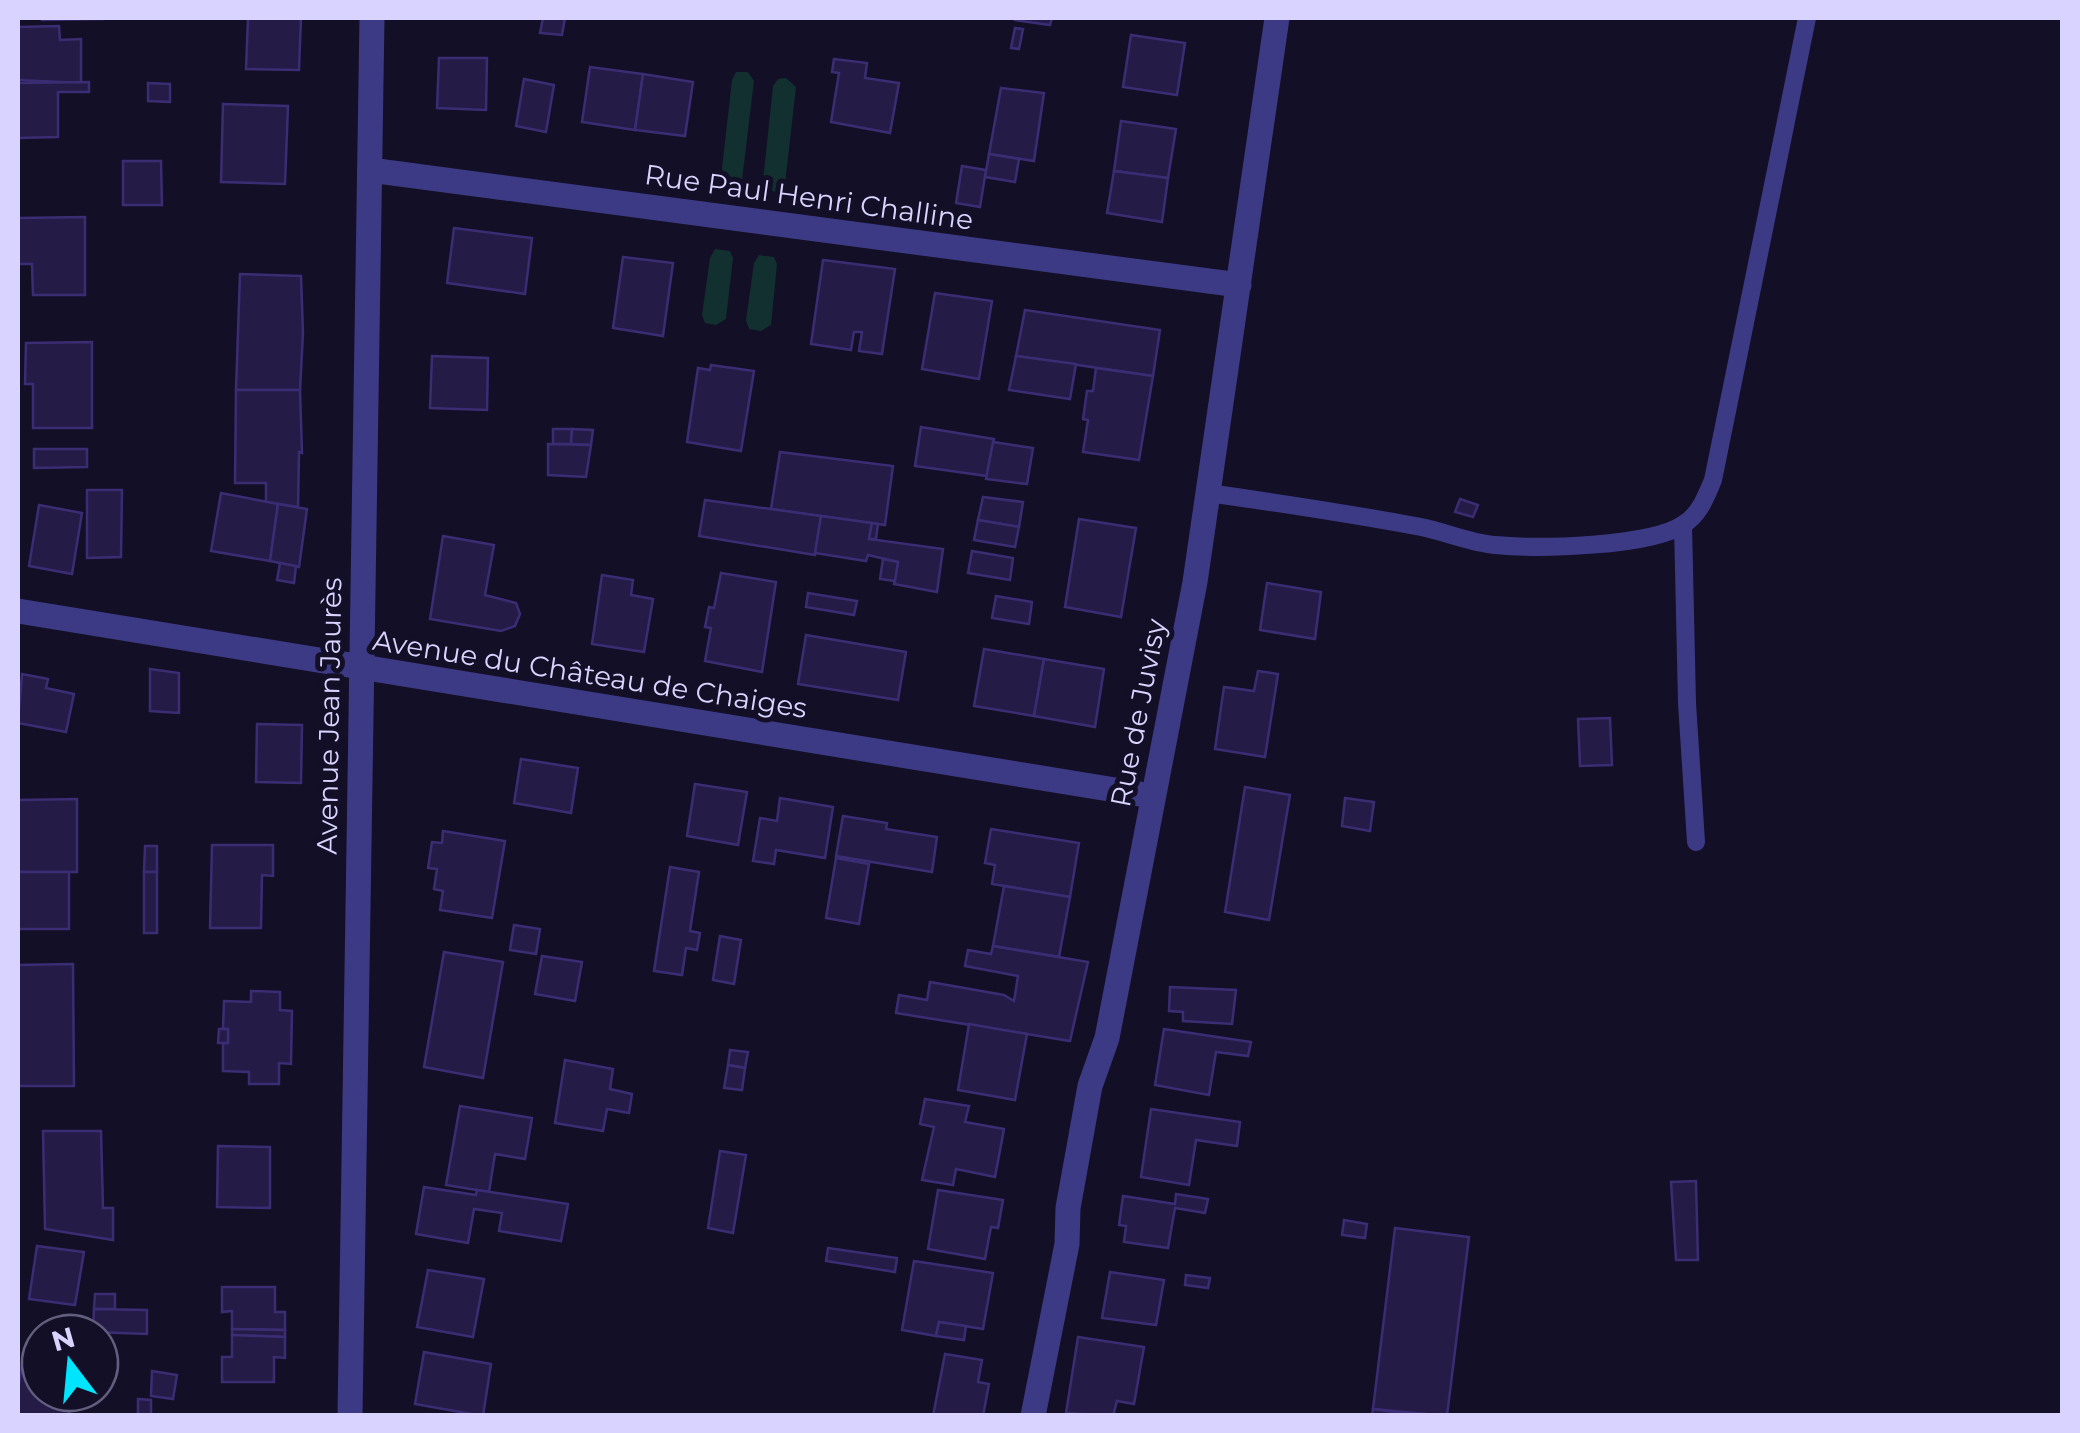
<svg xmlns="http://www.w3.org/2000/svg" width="2080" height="1433" font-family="Montserrat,sans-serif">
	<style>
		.green { fill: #12302f }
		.building { fill: #241b47; stroke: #3b2d73; stroke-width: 2.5 }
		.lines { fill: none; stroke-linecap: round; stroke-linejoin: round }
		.lane { stroke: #3d3a85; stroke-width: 18 }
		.street { stroke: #3d3a85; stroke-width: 25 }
		.labels { text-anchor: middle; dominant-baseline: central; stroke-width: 10; stroke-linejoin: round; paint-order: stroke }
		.street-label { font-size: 28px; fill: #d9d4ff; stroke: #130f26 }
	</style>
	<rect width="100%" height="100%" fill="#130f26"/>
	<g class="green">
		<polygon points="736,72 748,72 754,81 742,180 721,177 732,80"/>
		<polygon points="786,78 796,87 785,184 776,192 765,189 763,181 773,86 778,79"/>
		<polygon points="715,249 730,251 733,258 726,319 716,325 705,323 702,315 710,258"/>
		<polygon points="759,255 774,257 777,264 771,325 761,331 749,329 746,320 754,263"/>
	</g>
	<g class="building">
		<polygon points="42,18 103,18 103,19 42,20"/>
		<polygon points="248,18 301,18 299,70 246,69"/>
		<polygon points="543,18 565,18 562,35 540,33"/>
		<polygon points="1015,18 1052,18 1050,25 1015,20"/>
		<polygon points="59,26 60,40 81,39 81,83 18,80 18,27"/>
		<polygon points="1015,28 1023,29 1019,49 1011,48"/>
		<polygon points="1131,35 1185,43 1177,95 1123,87"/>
		<polygon points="439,58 487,58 486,110 437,108"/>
		<polygon points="834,59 867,63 865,78 899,83 890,133 831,122 839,73 832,72"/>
		<polygon points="590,67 643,74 635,130 582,122"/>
		<polygon points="643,74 693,82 685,136 635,130"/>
		<polygon points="524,79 554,85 546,132 516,126"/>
		<polygon points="89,82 89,92 58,92 58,137 18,138 18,83"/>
		<polygon points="148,83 170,84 170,102 148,101"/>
		<polygon points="1001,88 1044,93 1034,161 989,154"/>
		<polygon points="223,104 288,106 285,184 221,182"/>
		<polygon points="1121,121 1176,129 1168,178 1114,171"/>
		<polygon points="989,154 1019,159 1015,182 985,177"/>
		<polygon points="123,161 161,161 162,205 123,205"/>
		<polygon points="962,166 986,170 980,207 956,203"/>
		<polygon points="1114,171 1168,178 1162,222 1107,213"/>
		<polygon points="85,217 85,295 33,295 32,264 18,264 18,218"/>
		<polygon points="454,228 532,238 525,294 447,283"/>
		<polygon points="623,257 673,263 663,336 613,328"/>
		<polygon points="823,260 895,269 882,354 859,351 862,332 854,332 851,350 811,344"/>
		<polygon points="240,274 301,276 303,333 300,390 236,390"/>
		<polygon points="935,293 992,301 979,379 922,369"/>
		<polygon points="1025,310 1160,330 1153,376 1016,356"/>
		<polygon points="92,342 92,428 33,428 33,384 25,384 26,343"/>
		<polygon points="432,356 488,358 487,410 430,408"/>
		<polygon points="1016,356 1076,364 1070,399 1009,390"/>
		<polygon points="711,365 754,371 741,451 687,442 698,368 710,370"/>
		<polygon points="1096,368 1153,376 1139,460 1083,452 1088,420 1083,419 1087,391 1093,391"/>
		<polygon points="236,390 300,390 302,453 299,452 298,507 266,502 266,483 235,483"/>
		<polygon points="921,427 994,439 987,476 915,466"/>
		<polygon points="553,429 572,429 571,444 553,444"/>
		<polygon points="572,429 593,430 591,445 571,444"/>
		<polygon points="993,442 1033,448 1027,484 986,479"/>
		<polygon points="548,444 591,445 586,477 548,475"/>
		<polygon points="34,449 87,449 87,467 34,468"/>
		<polygon points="780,452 893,466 885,525 771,509"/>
		<polygon points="87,490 122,490 121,557 87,558"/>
		<polygon points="221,493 278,504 270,561 211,551"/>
		<polygon points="983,497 1023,502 1019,527 978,520"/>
		<polygon points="1460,499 1478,505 1473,517 1455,512"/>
		<polygon points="705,500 821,516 815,555 699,536"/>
		<polygon points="278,504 307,509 299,567 270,561"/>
		<polygon points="39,505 82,513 72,574 29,566"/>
		<polygon points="821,516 872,523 869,539 943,549 937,592 894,584 898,562 868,555 866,561 815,553"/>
		<polygon points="1079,519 1136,528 1121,617 1065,607"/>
		<polygon points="978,520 1019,527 1015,547 974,540"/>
		<polygon points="872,523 878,524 876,539 869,539"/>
		<polygon points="443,536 494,545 485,595 516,603 520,614 515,626 501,631 430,619"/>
		<polygon points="972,551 1013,558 1010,580 968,573"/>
		<polygon points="883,559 898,562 895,581 880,579"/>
		<polygon points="280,563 296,566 294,583 277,580"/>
		<polygon points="721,573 776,582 762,672 705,661 711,628 705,627 709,607 714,608"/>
		<polygon points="602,575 633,580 631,595 653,599 644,652 592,644"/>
		<polygon points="1267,583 1321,592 1315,639 1260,630"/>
		<polygon points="808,593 857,601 854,615 806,607"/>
		<polygon points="996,596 1032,602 1029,624 992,618"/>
		<polygon points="806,635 906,652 898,700 798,684"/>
		<polygon points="984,649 1044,659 1034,716 974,706"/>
		<polygon points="1044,659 1104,669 1095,727 1034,716"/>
		<polygon points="150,669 179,673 179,713 150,711"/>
		<polygon points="1258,671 1278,674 1265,757 1215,749 1224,687 1254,691"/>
		<polygon points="22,674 48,679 46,688 74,694 66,732 18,723"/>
		<polygon points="1610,718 1612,765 1580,766 1578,719"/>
		<polygon points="257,724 302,725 301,783 256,782"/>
		<polygon points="521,759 578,768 571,813 514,803"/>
		<polygon points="695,784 747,792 738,845 687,836"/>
		<polygon points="1245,787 1290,795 1269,920 1225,912"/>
		<polygon points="780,798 833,807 825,858 776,850 774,864 753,861 760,818 777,821"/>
		<polygon points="1345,798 1374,802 1370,831 1342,826"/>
		<polygon points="77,799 77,872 18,872 18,800"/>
		<polygon points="843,816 887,823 886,829 937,837 932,872 836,856"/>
		<polygon points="991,829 1079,843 1070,897 992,884 995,865 985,863"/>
		<polygon points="443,831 505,841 492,918 440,910 443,891 434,889 437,869 428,868 432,842 442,843"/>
		<polygon points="212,845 273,845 273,876 262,875 261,928 210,928"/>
		<polygon points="145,846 157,846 157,872 144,872"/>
		<polygon points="836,858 869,864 859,924 826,918"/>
		<polygon points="670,867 699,872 690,931 700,933 697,950 686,948 682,975 654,971"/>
		<rect x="18" y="872" width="51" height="57"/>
		<rect x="144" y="872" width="13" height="61"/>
		<polygon points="1004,886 1070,897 1059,957 993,946"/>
		<polygon points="514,925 540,929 536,954 510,950"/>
		<polygon points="720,936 741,940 734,984 713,980"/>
		<polygon points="993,946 1088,962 1070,1041 896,1013 899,995 927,1000 930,982 1004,995 1014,1001 1018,976 965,966 968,950 991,954"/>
		<polygon points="444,952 503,962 483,1078 424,1067"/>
		<polygon points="542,956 582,962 575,1001 535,994"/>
		<polygon points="73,964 74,1086 18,1086 18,965"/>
		<polygon points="1170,987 1236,990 1232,1024 1183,1021 1183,1012 1169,1011"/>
		<polygon points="251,991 280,992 280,1010 292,1011 291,1064 279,1063 279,1084 249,1084 249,1072 223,1071 223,1043 228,1043 228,1029 223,1029 224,1001 251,1002"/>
		<polygon points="969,1024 1027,1034 1015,1100 958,1090"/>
		<polygon points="219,1029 228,1029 228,1043 218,1043"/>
		<polygon points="1164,1029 1251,1042 1248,1056 1216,1052 1209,1095 1155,1085"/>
		<polygon points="730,1050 748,1052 745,1068 728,1065"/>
		<polygon points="565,1060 613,1069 610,1089 632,1094 629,1113 607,1109 603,1131 555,1123"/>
		<polygon points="728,1065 745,1068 742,1090 724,1088"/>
		<polygon points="925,1099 969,1106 965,1122 1004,1129 995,1177 956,1169 953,1185 922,1180 934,1127 920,1124"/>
		<polygon points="460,1106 532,1118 525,1159 495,1154 489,1192 446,1185"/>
		<polygon points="1151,1109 1240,1122 1237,1146 1196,1140 1189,1185 1141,1177"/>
		<polygon points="43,1131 101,1131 103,1208 113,1208 113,1240 45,1229"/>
		<polygon points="218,1146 270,1147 270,1208 217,1207"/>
		<polygon points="720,1151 746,1155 733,1233 708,1228"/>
		<polygon points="1696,1181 1698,1260 1676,1260 1671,1182"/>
		<polygon points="424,1187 476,1195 477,1190 568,1204 561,1241 499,1231 502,1213 474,1209 468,1243 416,1234"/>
		<polygon points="938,1190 1003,1200 998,1228 991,1227 985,1259 928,1249"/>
		<polygon points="1176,1194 1208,1199 1205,1213 1175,1208 1168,1248 1124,1242 1126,1226 1119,1225 1123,1196 1175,1204"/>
		<polygon points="1344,1220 1367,1224 1365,1238 1342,1235"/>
		<polygon points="1395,1228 1469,1237 1447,1416 1373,1409"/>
		<polygon points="37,1246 84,1252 75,1305 29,1299"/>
		<polygon points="828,1248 897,1258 895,1272 826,1261"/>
		<polygon points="914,1261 993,1273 983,1329 939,1322 936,1336 902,1330"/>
		<polygon points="428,1270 484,1279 473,1337 417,1327"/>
		<polygon points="1110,1272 1164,1280 1156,1325 1102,1318"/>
		<polygon points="1186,1275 1210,1278 1208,1288 1185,1285"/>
		<polygon points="222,1287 275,1287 275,1312 285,1312 285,1330 232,1329 232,1311 222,1312"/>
		<polygon points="95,1294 115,1294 115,1309 94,1309"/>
		<polygon points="94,1309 147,1310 147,1334 93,1332"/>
		<polygon points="939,1322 966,1326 964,1340 936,1336"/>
		<polygon points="232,1329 285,1330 285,1337 232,1335"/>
		<polygon points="232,1335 285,1337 285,1358 274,1357 274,1382 222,1382 222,1357 232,1357"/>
		<polygon points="1078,1337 1144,1347 1134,1404 1117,1401 1113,1416 1066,1413"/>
		<polygon points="424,1352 491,1364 483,1416 415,1404"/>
		<polygon points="945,1354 982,1360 978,1382 989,1384 983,1416 933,1416"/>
		<polygon points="23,1357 40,1360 40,1393 73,1393 68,1416 18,1416 18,1390"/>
		<polygon points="152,1371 177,1375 173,1399 151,1396"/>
		<polygon points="138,1399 151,1400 151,1416 138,1416"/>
		<polygon points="1373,1409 1423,1416 1372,1416"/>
	</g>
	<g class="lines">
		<g class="lane">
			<path d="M1208,493C1279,503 1351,514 1421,527C1446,532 1470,543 1495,545C1537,549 1651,547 1684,524C1700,514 1706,496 1713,480L1807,18"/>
			<polyline points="1683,525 1687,703 1696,842"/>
		</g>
		<g class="street">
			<polyline points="370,170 1239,285"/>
			<polyline points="18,611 1152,796"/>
			<polyline points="350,1416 372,18"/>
			<polyline points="1033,1416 1067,1244 1068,1208 1090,1086 1107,1038 1195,582 1277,18"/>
		</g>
	</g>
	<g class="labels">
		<g class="street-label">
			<text transform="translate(809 197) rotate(8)">Rue Paul Henri Challine</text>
			<text transform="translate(590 674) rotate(9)">Avenue du Château de Chaiges</text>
			<text transform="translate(1138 713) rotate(-79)">Rue de Juvisy</text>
			<text transform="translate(329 716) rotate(-89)">Avenue Jean Jaurès</text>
		</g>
	</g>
	<rect width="2080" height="1433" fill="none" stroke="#d9d4ff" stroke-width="40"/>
	<g transform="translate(70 1363) rotate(344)"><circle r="48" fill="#130f26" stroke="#625e7d" stroke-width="2.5"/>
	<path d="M0-8L18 38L0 25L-18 38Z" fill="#00e5ff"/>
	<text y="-15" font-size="28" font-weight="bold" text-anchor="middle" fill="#d9d4ff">N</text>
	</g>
</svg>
